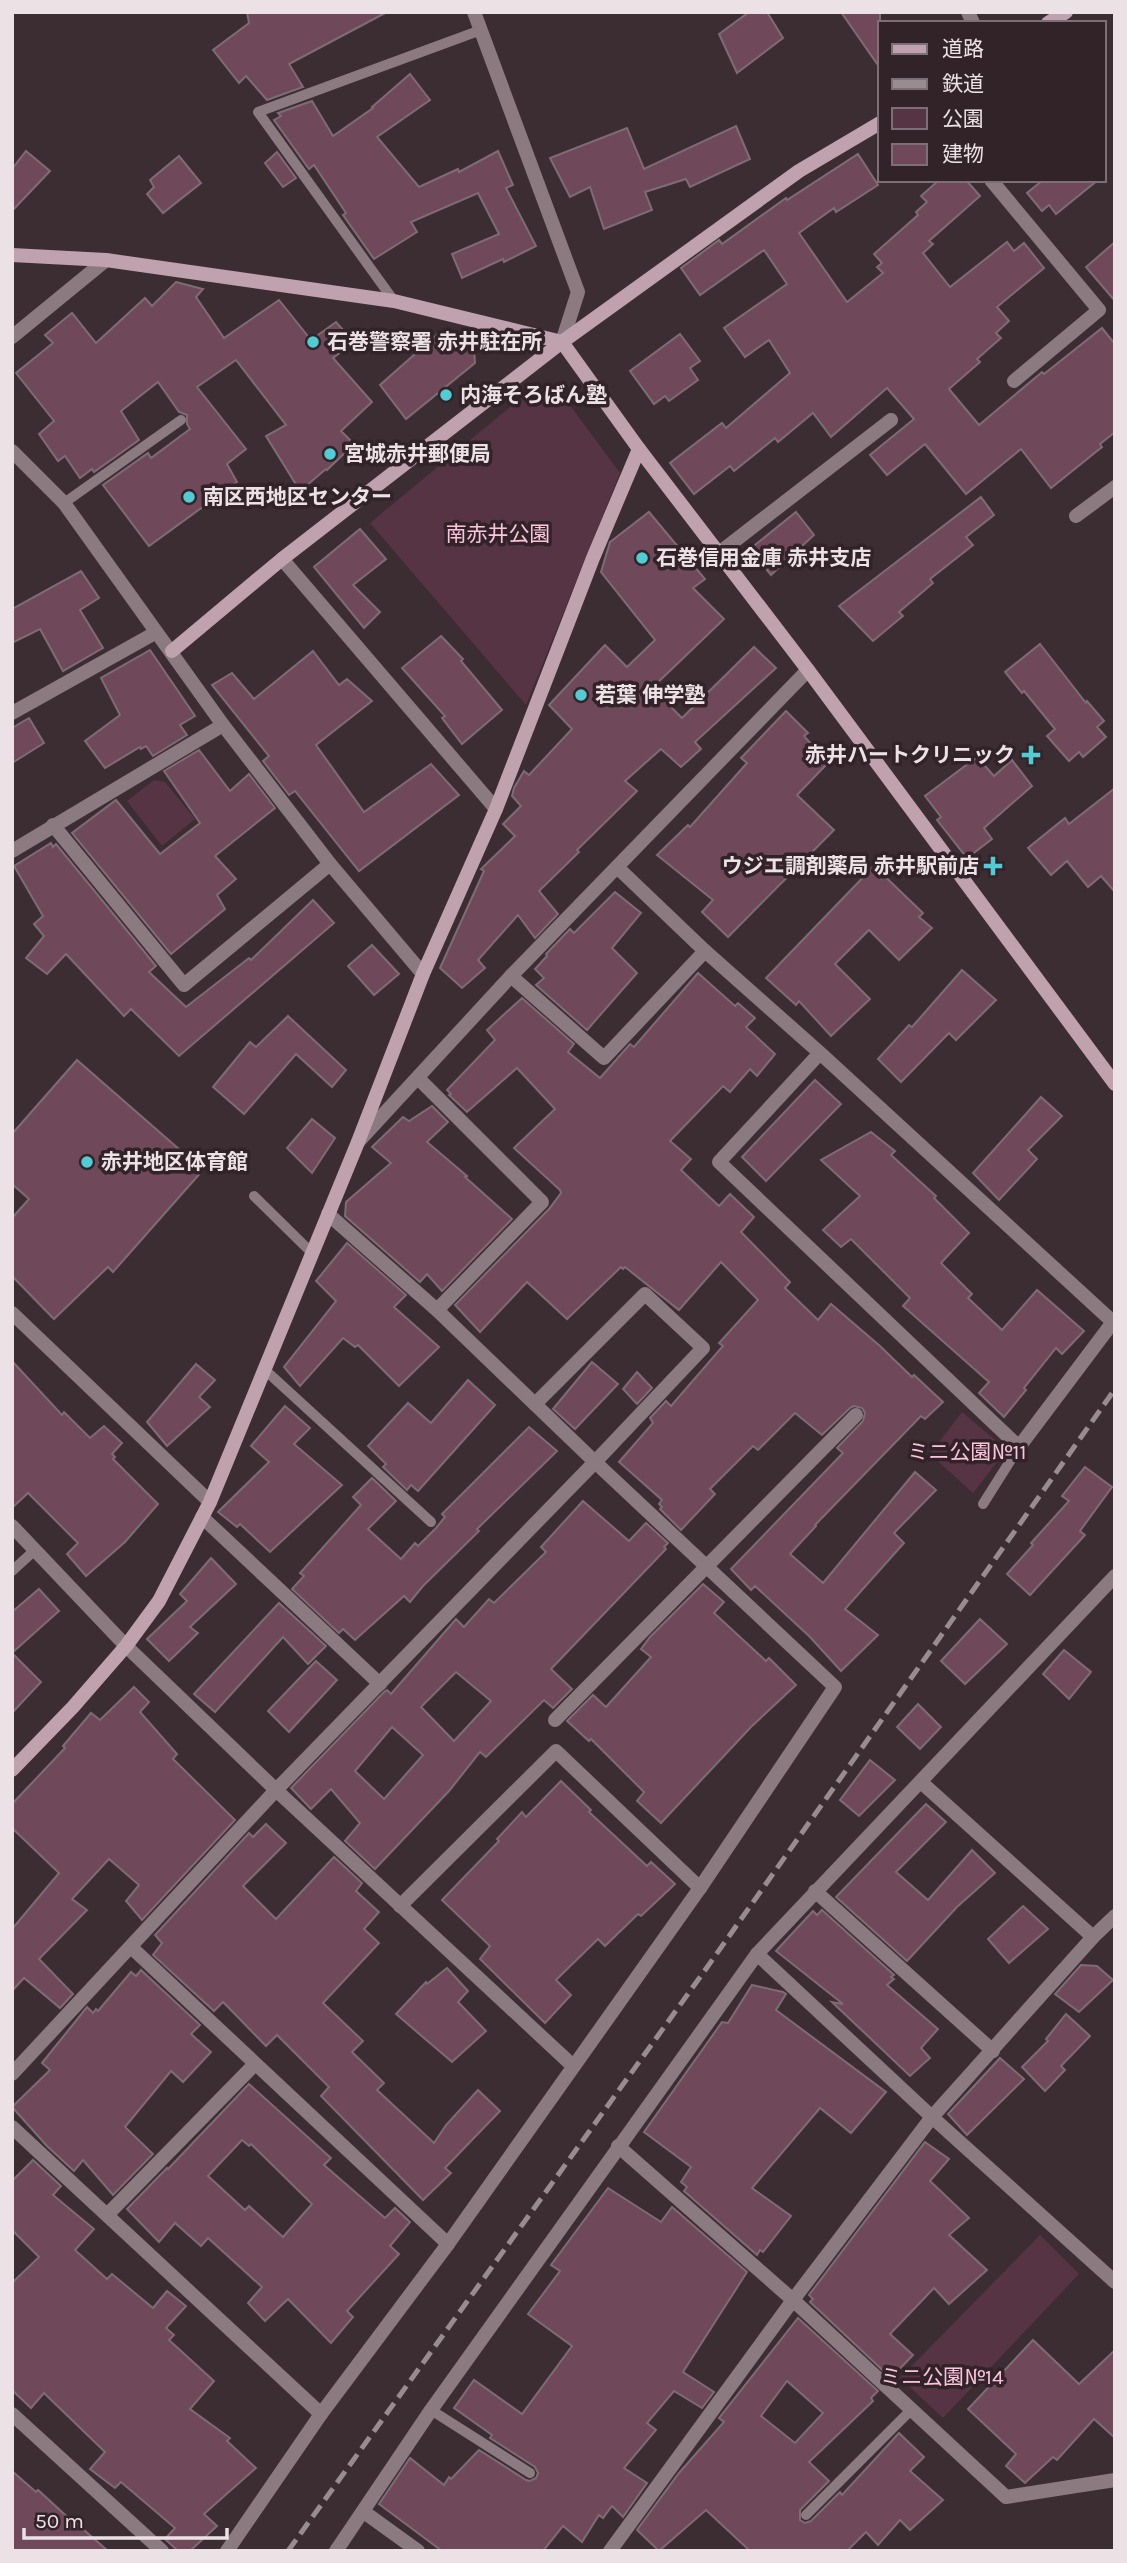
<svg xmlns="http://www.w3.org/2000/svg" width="1127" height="2563" font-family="Karla,'Noto Sans JP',sans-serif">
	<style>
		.green { fill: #563444 }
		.building { fill: #6f495a; stroke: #7e6c74; stroke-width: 2; fill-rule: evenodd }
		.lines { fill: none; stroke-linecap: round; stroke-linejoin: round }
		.lane { stroke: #8c7a81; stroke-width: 10 }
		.street { stroke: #8c7a81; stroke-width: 14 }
		.secondary { stroke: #c0a2ae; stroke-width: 14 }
		.rail { stroke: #988c91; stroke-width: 5; stroke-dasharray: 14 7; stroke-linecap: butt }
		.poi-dot { fill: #51ccd4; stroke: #322329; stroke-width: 2.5 }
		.labels { text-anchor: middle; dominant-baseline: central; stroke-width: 7; stroke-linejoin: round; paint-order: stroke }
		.poi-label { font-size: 21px; font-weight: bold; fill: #ece2e6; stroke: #322329; text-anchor: start }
		.park-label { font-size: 21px; fill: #fbc4dc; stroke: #322329 }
	</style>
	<rect width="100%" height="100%" fill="#3c2d33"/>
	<g class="green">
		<polygon points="533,388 561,393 620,473 526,705 370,523"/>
		<polygon points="154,780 165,782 195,819 162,846 127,801"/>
		<polygon points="962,1412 1000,1444 1003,1454 973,1493 930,1454"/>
		<polygon points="1040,2235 1079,2274 943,2418 900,2378"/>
	</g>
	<g class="building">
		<polygon points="247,12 387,12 289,64 303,87 267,100 246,76 239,83 213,50 249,23"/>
		<polygon points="749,12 767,12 783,38 737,73 719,34"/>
		<polygon points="841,12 880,12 880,68"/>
		<polygon points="410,74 430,100 377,137 419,187 458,169 459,172 498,151 513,185 506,188 536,246 504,262 503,259 462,278 452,254 499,234 478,193 411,222 417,232 374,259 343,215 346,213 314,165 309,169 274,120 281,116 278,113 312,101 333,136 373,108 372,107"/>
		<polygon points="736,126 750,159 690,187 686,179 645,192 652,210 604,229 590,187 570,197 550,158 627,128 644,169"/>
		<polygon points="26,151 50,171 12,211 12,169"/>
		<polygon points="277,152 296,178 283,187 265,163"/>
		<polygon points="858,154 878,185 836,212 834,208 799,233 847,302 883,273 877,267 882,263 874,254 918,215 916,212 927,202 921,196 939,180 966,180 980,196 929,241 933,244 923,253 950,287 1007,242 1014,251 1024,243 1044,268 997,307 1009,321 996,333 1001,338 977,359 980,362 949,389 979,425 1042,372 1044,374 1102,328 1115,344 1115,432 1100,444 1102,447 1051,488 1021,449 966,494 925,444 887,475 870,455 914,419 887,388 831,437 813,413 778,442 775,438 734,471 730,466 694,494 670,463 722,423 726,428 790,373 769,340 745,357 724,328 787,284 764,250 700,295 681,268 719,240 722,244 786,198 787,200"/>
		<polygon points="179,156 201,183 163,213 147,194 154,187 150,180"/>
		<polygon points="1043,180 1098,180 1056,214 1049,205 1042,211 1027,193"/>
		<polygon points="1115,242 1115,301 1086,267"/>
		<polygon points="176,282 203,289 196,297 224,338 279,300 311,340 336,322 354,342 333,358 372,402 341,431 354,444 327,470 326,469 300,491 266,436 286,425 236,360 197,387 246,449 227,464 237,482 149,546 103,485 148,453 151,458 190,429 187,424 187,415 179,412 158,382 121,411 139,440 94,472 92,469 80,478 65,456 58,461 39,434 54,421 16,373 53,343 45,335 72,313 96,343 145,298 152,306"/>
		<polygon points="441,331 460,336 474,350 475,363 406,419 380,385"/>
		<polygon points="680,334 700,361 690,368 698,380 669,401 665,396 654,404 630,371"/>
		<polygon points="981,497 994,515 966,537 973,545 930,579 933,583 899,612 903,616 873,641 839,606"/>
		<polygon points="649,512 705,579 693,588 724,619 652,688 682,718 754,647 776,668 695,742 701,749 681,767 661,749 625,781 637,791 577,850 579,852 539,891 558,914 535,938 518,915 478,960 485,968 462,988 440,968 484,871 481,869 515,836 503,824 521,806 512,796 514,788 524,771 529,775 572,729 549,705 605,645 627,667 655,640 601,572 610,542"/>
		<polygon points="796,512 814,535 771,575 750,549"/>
		<polygon points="360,529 386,559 353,585 380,612 364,628 314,567"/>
		<polygon points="81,571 99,598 80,610 103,648 63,671 40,629 12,643 12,609"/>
		<polygon points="441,636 463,659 461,661 502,710 462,744 442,718 445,716 402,668"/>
		<polygon points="1040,644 1086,703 1087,701 1104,721 1097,727 1106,737 1083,757 1079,752 1069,761 1047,736 1055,729 1024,691 1022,693 1005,672"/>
		<polygon points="150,650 195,716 180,725 187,735 153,756 146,746 141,749 140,747 105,768 85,741 120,715 101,678"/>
		<polygon points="313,651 339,685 347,679 372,701 316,745 364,812 431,764 459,795 359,871 295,791 289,795 263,761 269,756 212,685 232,673 254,699"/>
		<polygon points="786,711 808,733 804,736 828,763 797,795 834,830 728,937 702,912 713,900 657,855 688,825 690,827 747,763 741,758"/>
		<polygon points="29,718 44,743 12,763 12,728"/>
		<polygon points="199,750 230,791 249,774 275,808 215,856 236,879 217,895 225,909 171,954 72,833 116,800 160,854 200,823 164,771"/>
		<polygon points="977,757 994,776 1012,760 1032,786 984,828 992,839 967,858 937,820 941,817 925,796"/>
		<polygon points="1115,788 1115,892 1101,876 1088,887 1067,861 1051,875 1028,848 1065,818 1069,824"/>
		<polygon points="51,843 53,847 56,844 156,966 149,972 186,1007 249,958 251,960 313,900 334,923 179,1056 131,1009 124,1016 66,954 47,974 26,958 44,936 34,924 43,916 14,866"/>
		<polygon points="874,866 923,913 919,917 932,928 899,960 869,930 835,964 870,999 831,1036 799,1001 796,1005 766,978"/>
		<polygon points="615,892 641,913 612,948 637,973 587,1030 536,985 544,978 535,969 547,956 546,954 570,929 574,933"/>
		<polygon points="372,945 399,974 374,995 348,966"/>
		<polygon points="962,970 996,1000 956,1040 949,1033 901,1082 878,1059 909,1025 912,1027"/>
		<polygon points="698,973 735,1006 738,1003 755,1018 746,1027 775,1054 757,1076 750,1069 730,1092 723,1086 670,1141 691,1159 681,1170 719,1206 730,1194 754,1217 741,1232 790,1282 785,1288 818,1320 831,1304 880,1346 912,1377 914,1375 943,1402 925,1419 921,1416 815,1525 816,1526 790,1554 823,1583 915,1472 936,1490 894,1533 904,1543 845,1609 878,1635 841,1671 810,1637 755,1586 751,1590 731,1569 843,1453 837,1448 863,1421 865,1413 862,1408 854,1406 850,1408 822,1435 795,1413 758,1450 753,1446 710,1489 715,1494 681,1530 660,1509 662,1507 659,1504 662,1500 619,1462 653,1423 650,1418 666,1401 671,1406 723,1346 719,1343 758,1300 721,1262 679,1310 625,1267 623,1269 621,1267 567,1319 527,1282 480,1332 455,1305 549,1209 561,1193 560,1190 514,1148 555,1109 517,1068 467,1112 449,1095 451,1094 447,1090 495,1040 487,1030 522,998 574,1044 568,1052 600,1078 630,1044 634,1047"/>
		<polygon points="288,1016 346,1070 332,1087 296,1054 244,1114 213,1087 250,1042 256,1047"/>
		<polygon points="77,1060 203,1170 113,1272 108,1267 54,1319 12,1276 12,1218 29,1199 12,1184 12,1134"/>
		<polygon points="815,1080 841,1104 766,1181 742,1157"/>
		<polygon points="1041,1097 1062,1116 1028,1150 1037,1159 999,1200 973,1173"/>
		<polygon points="432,1106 448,1122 427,1142 467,1176 465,1177 512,1219 442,1291 427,1274 420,1282 345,1216 346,1202 391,1163 372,1147 403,1117 409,1121"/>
		<polygon points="312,1119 335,1138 312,1173 287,1148"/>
		<polygon points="871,1132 895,1151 891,1155 936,1196 934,1198 969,1233 941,1263 972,1294 968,1298 1002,1330 1037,1290 1084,1331 1062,1354 1056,1348 1024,1388 1026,1390 1004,1417 979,1393 989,1382 903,1306 910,1298 851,1239 841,1247 823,1230 860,1196 821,1160"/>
		<polygon points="347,1243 406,1295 394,1307 439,1347 399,1386 358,1345 355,1347 343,1338 300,1386 284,1367 336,1301 316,1281"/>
		<polygon points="12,1361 62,1415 64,1412 90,1438 104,1426 122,1443 112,1454 115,1457 113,1459 158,1504 125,1542 86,1576 67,1554 78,1543 28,1493 12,1508"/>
		<polygon points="592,1362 618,1384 575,1429 553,1409"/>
		<polygon points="196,1364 215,1380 199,1397 210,1407 167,1446 147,1422"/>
		<polygon points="637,1372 652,1388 637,1404 623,1389"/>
		<polygon points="468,1380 495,1405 418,1491 411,1485 407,1490 383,1467 386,1464 368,1446 408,1403 431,1423"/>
		<polygon points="285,1406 310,1428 294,1444 342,1485 270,1552 240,1524 237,1527 218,1512 269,1462 251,1446"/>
		<polygon points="529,1427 557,1451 477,1529 479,1531 423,1586 410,1602 404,1596 355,1640 343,1629 339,1633 292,1589 304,1576 300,1573 361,1505 353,1497 372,1478 396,1501 368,1529 401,1559 415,1543 418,1546 436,1528 445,1517 442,1514"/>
		<polygon points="1085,1467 1112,1487 1080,1531 1085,1535 1030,1595 1007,1574 1033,1545 1031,1543 1069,1501 1062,1496"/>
		<path d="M583,1501L629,1541L646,1523L668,1543L664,1547L666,1549L551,1669L572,1689L553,1708L544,1700L486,1757L480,1752L449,1791L375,1869L345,1841L360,1823L331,1789L311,1809L291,1788L384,1692L387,1690L391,1694L456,1619L464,1627L489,1599L494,1603L546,1552L541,1547ZM456,1672L491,1701L454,1741L421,1707ZM392,1727L423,1755L384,1799L355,1771Z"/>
		<polygon points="211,1558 236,1584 190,1627 198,1633 169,1661 147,1639 187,1601 180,1594"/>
		<polygon points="703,1584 724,1602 714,1613 766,1661 769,1658 796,1685 751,1727 661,1823 637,1801 644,1792 591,1739 589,1741 567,1721 593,1695 606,1707 651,1657 641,1649 650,1637"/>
		<polygon points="39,1589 59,1611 12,1653 41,1682 12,1713 12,1612"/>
		<polygon points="279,1603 326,1646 308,1664 283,1637 215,1712 194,1694"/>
		<polygon points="980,1619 1007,1644 965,1684 941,1661"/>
		<polygon points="1064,1650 1091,1672 1069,1699 1043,1674"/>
		<polygon points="316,1661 337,1680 289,1732 268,1711"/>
		<polygon points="134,1687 149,1702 140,1712 177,1754 173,1759 235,1820 142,1920 126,1901 139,1885 109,1859 72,1899 87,1910 39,1959 73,1994 60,2008 24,1978 12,1991 12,1929 59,1873 12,1828 12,1804 65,1748 63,1746 91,1713 100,1720"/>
		<polygon points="918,1704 941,1727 920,1749 897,1727"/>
		<polygon points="870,1760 895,1780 859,1816 840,1800"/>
		<polygon points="561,1781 591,1810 589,1812 647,1866 651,1862 675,1884 641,1916 638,1914 605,1946 598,1939 556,1980 571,1995 545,2023 480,1959 490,1946 442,1900 499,1841 497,1839 522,1812 526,1817"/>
		<polygon points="926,1804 946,1822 896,1872 928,1900 972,1850 995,1873 957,1907 907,1961 836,1897"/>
		<polygon points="266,1824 286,1843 243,1886 276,1919 334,1857 362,1883 356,1891 379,1912 364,1929 379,1943 323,2003 363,2041 352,2052 384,2083 377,2090 434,2143 446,2125 478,2090 500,2111 445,2168 451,2173 423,2200 321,2096 329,2087 277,2035 266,2046 223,2002 214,2011 153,1955 162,1943 155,1935 249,1833 253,1837"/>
		<polygon points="1023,1906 1048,1929 1009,1963 988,1939"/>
		<polygon points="822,1910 894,1975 891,1977 894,1979 887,1985 938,2029 921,2048 930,2058 910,2076 832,2002 843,2004 776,1951 813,1911 817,1915"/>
		<polygon points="1081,1965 1097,1966 1113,1980 1079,2012 1055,1994"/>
		<polygon points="447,1968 468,1991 458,2002 486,2031 452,2062 396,2014 426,1982 427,1984"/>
		<polygon points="141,1970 200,2025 191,2034 211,2052 183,2082 171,2071 125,2127 153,2154 113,2195 83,2160 74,2171 47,2146 12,2107 50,2070 42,2063 87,2007 93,2013 96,2009 98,2011 131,1972 136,1976"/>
		<polygon points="752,1985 783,1992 786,1994 776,2010 886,2092 851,2133 820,2108 752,2188 791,2216 763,2252 760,2250 757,2255 684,2191 687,2187 681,2182 691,2167 644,2132 722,2022 728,2023"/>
		<polygon points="1066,2014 1090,2036 1061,2066 1065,2070 1045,2091 1022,2067 1048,2041 1046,2039"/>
		<polygon points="1000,2058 1024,2079 967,2135 948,2114"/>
		<path d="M249,2084L331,2158L324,2165L385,2218L395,2208L410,2222L390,2246L399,2254L347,2311L353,2317L331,2343L288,2299L265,2321L248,2303L262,2287L208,2238L201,2246L175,2223L159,2242L127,2209L167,2168L168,2169ZM242,2140L249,2146L251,2144L312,2204L283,2237L249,2206L245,2210L208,2176Z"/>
		<polygon points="925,2142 949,2159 930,2181 969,2218 949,2235 987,2270 949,2304 934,2288 890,2334 913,2355 891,2378 810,2302 813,2299 809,2295"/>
		<polygon points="33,2160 61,2186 53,2195 94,2229 75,2250 107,2279 112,2274 153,2308 167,2291 186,2306 166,2328 174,2335 169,2340 214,2381 190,2409 230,2438 227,2441 256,2468 204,2514 217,2526 190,2551 178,2551 165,2539 175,2528 121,2482 115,2488 90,2469 105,2452 44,2393 31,2408 12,2390 12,2283 39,2257 12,2230 12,2181"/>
		<polygon points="608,2188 661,2222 672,2207 747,2272 683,2372 714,2392 702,2408 674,2391 647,2423 656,2430 624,2468 647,2483 623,2517 612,2506 603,2518 599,2515 582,2542 563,2526 543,2551 442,2551 379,2504 410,2458 444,2485 449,2477 451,2479 479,2450 526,2480 530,2481 536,2478 538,2473 535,2467 490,2438 492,2435 454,2408 474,2380 522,2414 572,2346 528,2314 560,2271 551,2265"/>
		<path d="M798,2318L878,2391L871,2398L873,2401L809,2462L829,2481L800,2510V2520L805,2523L811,2521L840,2492L842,2495L899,2433L924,2457L910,2471L943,2500L910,2530L900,2520L878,2545L866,2532L847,2551H750L706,2510L659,2551L637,2530L679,2473L724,2422L719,2418ZM787,2381L823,2413L795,2443L761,2416Z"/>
		<polygon points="1033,2340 1079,2384 1115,2350 1115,2438 1094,2419 1057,2460 1053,2457 1025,2483 1006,2466 1016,2454 968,2409"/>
		<polygon points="12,2471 36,2492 38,2490 74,2523 75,2522 108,2551 12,2551"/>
	</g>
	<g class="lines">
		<g class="lane">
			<polyline points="394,301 258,112 481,30"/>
			<polyline points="64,503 181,420"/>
			<polyline points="254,1196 312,1253"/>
			<polyline points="264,1369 431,1522"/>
			<polyline points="983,1504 1019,1447"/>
			<polyline points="12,1571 35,1550"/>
			<polyline points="431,2410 530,2473"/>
			<polyline points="806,2515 911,2410"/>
		</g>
		<g class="street">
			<polyline points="474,12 578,292 562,342"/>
			<polyline points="968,12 973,23"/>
			<polyline points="991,180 1099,310 1014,381"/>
			<polyline points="12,337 106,260"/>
			<polyline points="12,451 64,503 223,725 330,864 423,974"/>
			<polyline points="1076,516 1115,487"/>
			<polyline points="719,553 891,420"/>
			<polyline points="282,559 496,809"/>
			<polyline points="12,713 155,633"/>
			<polyline points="53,825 184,985 330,864"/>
			<polyline points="12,851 223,725"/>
			<polyline points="617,867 705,951 820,1053 1113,1322 1019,1447 719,1162 820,1053"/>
			<polyline points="511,976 604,1058 705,951"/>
			<polyline points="418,1078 542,1202 437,1310"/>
			<polyline points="358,1142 511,976 808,670"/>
			<polyline points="12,1313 210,1502"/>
			<polyline points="202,1517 380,1684"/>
			<polyline points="12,1526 126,1646 276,1790 572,2065"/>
			<polyline points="555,1720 856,1415"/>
			<polyline points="921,1782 1093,1937"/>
			<polyline points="815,1891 993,2051"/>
			<polyline points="400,1906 556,1751 700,1888"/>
			<polyline points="131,1947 448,2244"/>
			<polyline points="757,1954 932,2117 1115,2282"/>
			<polyline points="12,2074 276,1790 595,1462 703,1348 645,1294 535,1404"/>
			<polyline points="12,2127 321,2414"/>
			<polyline points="618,2146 793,2300 1006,2497 1115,2480"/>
			<polyline points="108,2214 255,2064"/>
			<polyline points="12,2414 162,2551"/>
			<polyline points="364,2512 418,2551"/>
			<polyline points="227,2551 321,2414 448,2244 700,1888 835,1687 595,1462 437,1310 328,1214"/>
			<polyline points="336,2551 431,2410 757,1954 1115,1576"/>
			<polyline points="610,2551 793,2300 932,2117 1093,1937 1115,1916"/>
		</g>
		<g class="secondary">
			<polyline points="1048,23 1066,12"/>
			<polyline points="12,255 106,260 394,301 562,342 639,449 808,670 1115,1084"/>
			<polyline points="172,651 282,559 562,342 799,171 880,123"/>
			<polyline points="12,1770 73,1707 126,1646 159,1601 210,1502 358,1142 423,974 496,809 593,558 639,449"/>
		</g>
		<polyline class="rail" points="288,2551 708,1966 1115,1389"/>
	</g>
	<g class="poi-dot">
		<circle cx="313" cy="342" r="7"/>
		<circle cx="446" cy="395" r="7"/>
		<circle cx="330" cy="454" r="7"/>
		<circle cx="189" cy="497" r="7"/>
		<circle cx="642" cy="558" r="7"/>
		<circle cx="581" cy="695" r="7"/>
		<path d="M1027.5 744.5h7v7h7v7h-7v7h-7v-7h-7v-7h7z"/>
		<path d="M989.5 855.5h7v7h7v7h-7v7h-7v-7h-7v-7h7z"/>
		<circle cx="87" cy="1162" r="7"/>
	</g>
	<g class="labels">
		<g class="poi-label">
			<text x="327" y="342">石巻警察署 赤井駐在所</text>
			<text x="460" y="395">内海そろばん塾</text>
			<text x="344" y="454">宮城赤井郵便局</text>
			<text x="203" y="497">南区西地区センター</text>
			<text x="656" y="558">石巻信用金庫 赤井支店</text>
			<text x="595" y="695">若葉 伸学塾</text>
			<text x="1015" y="755" text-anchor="end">赤井ハートクリニック</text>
			<text x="979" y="866" text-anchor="end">ウジエ調剤薬局 赤井駅前店</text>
			<text x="101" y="1162">赤井地区体育館</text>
		</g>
		<g class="park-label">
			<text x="498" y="534">南赤井公園</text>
			<text x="967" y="1452">ミニ公園№11</text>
			<text x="942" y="2377">ミニ公園№14</text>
		</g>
	</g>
	<rect width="1127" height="2563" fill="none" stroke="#ece2e6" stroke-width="28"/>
	<rect x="878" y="21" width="228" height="161" fill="#322329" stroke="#7c6f75" stroke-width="2"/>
	<rect x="892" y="44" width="35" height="10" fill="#c0a2ae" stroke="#7c6f75" stroke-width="2"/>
	<text x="942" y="56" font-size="21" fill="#ece2e6">道路</text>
	<rect x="892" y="79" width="35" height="10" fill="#988c91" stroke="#7c6f75" stroke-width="2"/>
	<text x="942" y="91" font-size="21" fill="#ece2e6">鉄道</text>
	<rect x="892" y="108" width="35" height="21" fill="#563444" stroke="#7c6f75" stroke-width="2"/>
	<text x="942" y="126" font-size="21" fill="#ece2e6">公園</text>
	<rect x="892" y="144" width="35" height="21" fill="#6f495a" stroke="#7c6f75" stroke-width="2"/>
	<text x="942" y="161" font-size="21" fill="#ece2e6">建物</text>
	<path d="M24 2528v10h203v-10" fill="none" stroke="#ece2e6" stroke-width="3.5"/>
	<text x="35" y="2528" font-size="21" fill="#ece2e6" stroke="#322329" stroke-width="5" paint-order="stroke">50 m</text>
</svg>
